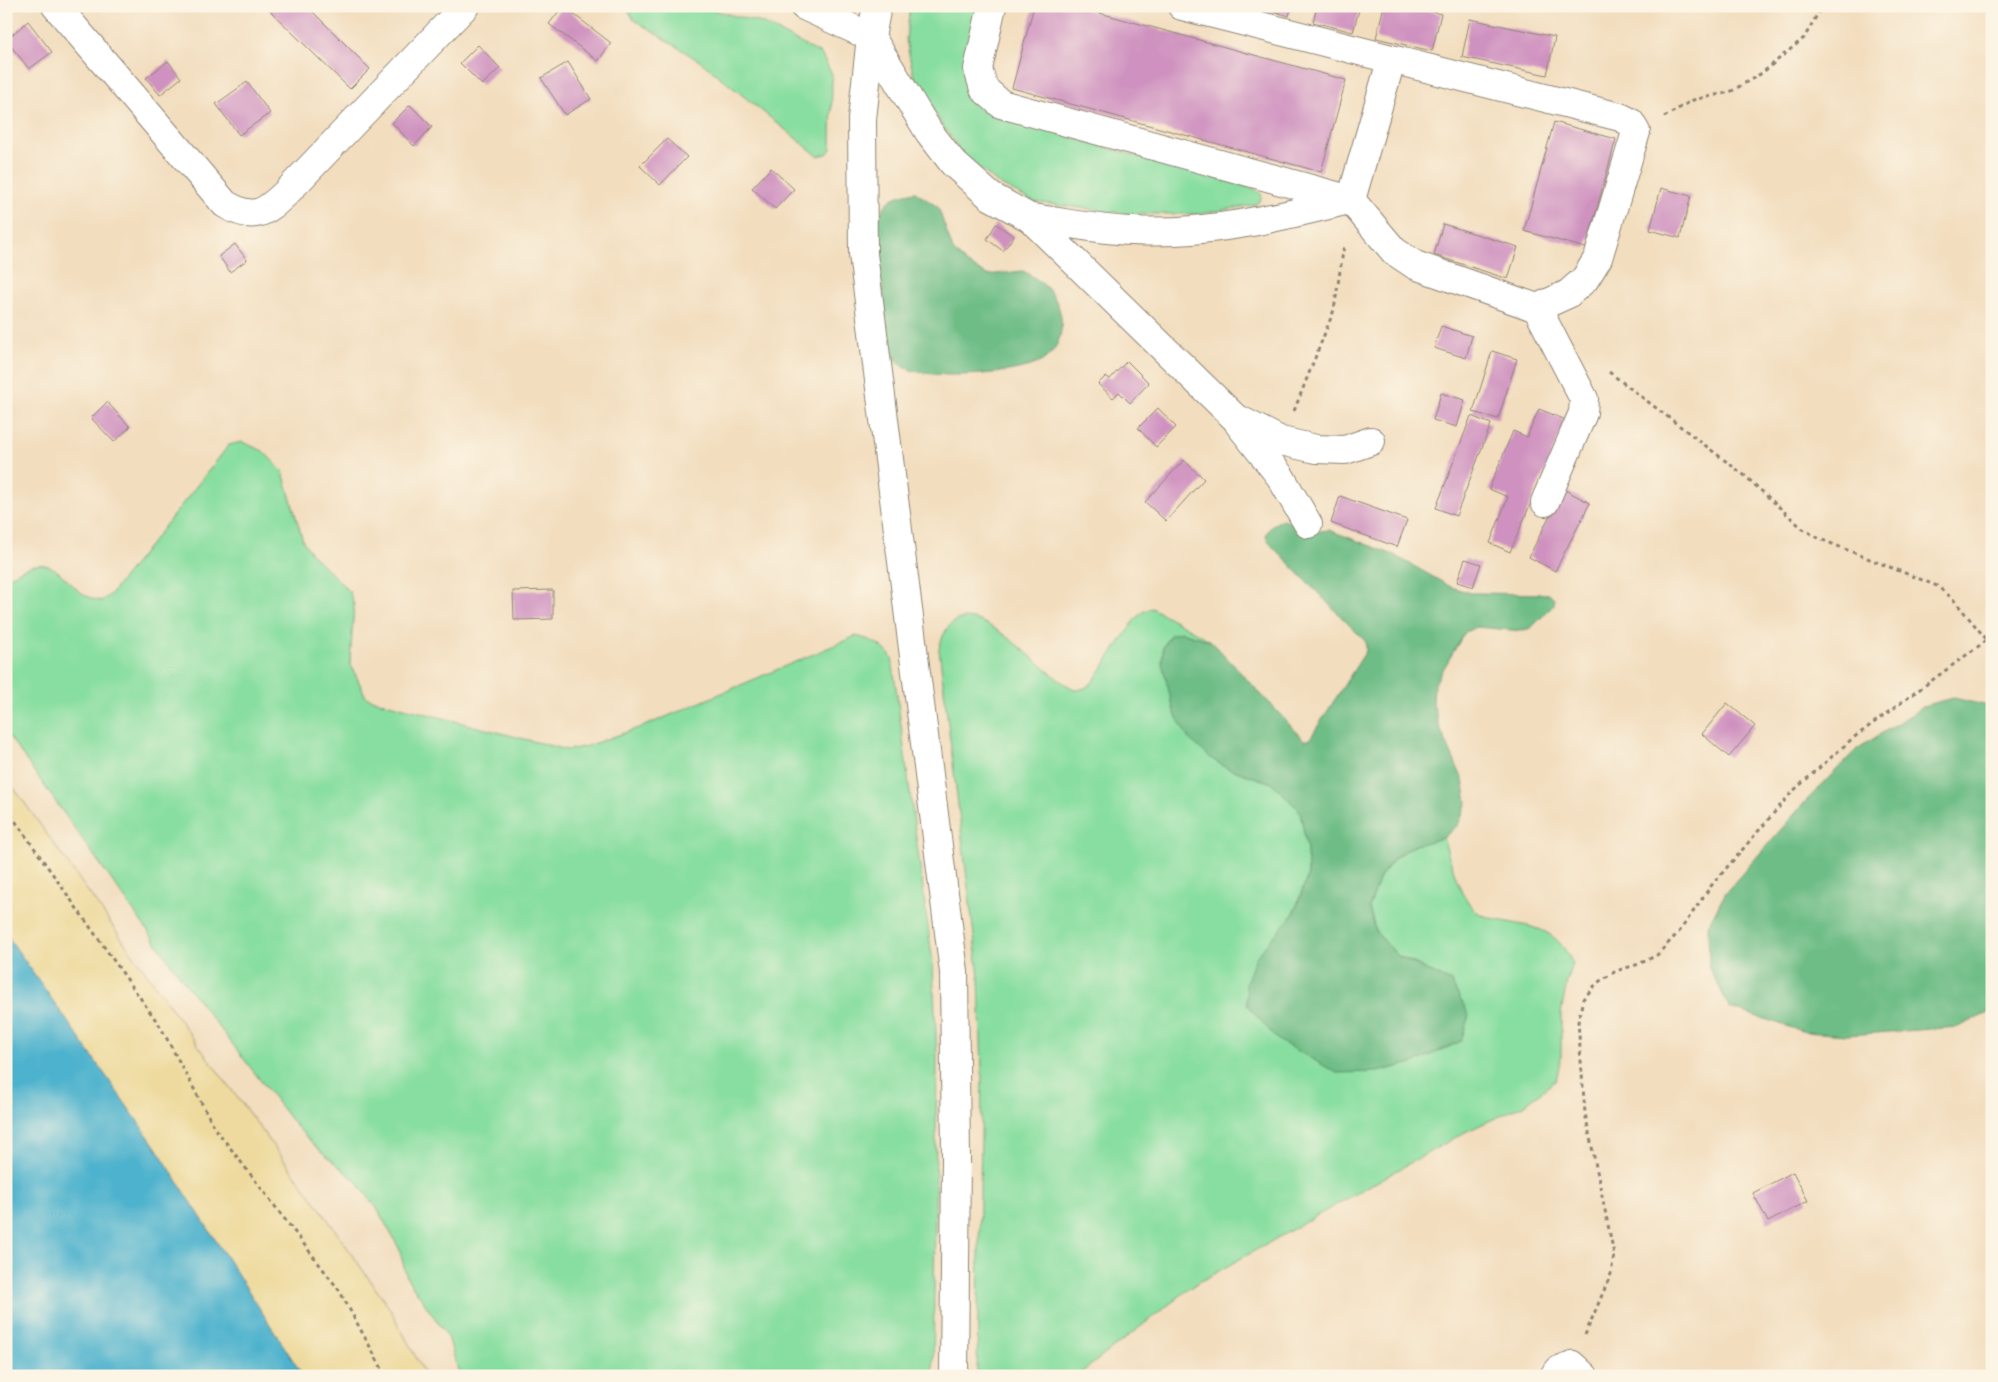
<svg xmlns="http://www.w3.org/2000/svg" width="1998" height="1382" font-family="Pangolin,sans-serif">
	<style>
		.green { fill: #88dea0; stroke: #5a8466 }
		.forest { fill: #6ebd86; stroke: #4c7458 }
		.sand { fill: #eeda9e; stroke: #8c8264 }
		.water { fill: #4eb2cd; stroke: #3c6e7c }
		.building { fill: #cf92c0 }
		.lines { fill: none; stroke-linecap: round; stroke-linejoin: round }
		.minor-casing { stroke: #8e8474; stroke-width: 30 }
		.path { stroke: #8e8474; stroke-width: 3; stroke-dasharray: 4 4; stroke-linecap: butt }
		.minor { stroke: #fff; stroke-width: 28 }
	</style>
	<rect width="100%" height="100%" fill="#fcf5e5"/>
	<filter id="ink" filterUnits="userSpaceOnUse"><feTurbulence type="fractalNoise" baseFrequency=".02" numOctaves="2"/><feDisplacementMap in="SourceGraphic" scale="10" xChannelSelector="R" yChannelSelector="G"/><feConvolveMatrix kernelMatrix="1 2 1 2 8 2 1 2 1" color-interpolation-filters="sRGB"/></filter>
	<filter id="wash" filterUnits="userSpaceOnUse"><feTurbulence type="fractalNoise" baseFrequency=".0096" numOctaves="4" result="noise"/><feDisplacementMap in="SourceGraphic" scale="20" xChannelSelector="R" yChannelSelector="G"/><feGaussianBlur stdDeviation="1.12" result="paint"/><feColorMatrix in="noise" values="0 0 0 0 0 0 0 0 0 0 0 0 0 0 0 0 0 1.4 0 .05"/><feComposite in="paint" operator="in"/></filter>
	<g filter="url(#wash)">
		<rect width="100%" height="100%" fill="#f2ddbe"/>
		<g class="green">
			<polygon points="631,6 698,6 762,23 821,54 832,74 831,149 827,154 818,156 701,62 633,19 629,11"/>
			<polygon points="910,6 979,6 998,117 1255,189 1262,195 1260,201 1254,205 1199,214 1128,214 1034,202 997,183 963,154 941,124 913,73 906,40"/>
			<path d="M242,442L263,451L283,472L303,541L311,553L349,591L354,605L350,663L366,697L377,701L567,750L584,747L647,725L856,636C872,640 882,644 892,658L933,964L937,1060L933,1376H460L448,1337L407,1278L399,1248L376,1207L356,1181L317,1148L295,1125L182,979L6,732V580C61,538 60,594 101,601L111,594L229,445Z"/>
			<path d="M1152,608L1211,641L1181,632L1170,635L1163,647L1227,768L1272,783L1300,811L1307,849L1308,875L1294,913L1278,933L1377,1072L1416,1062L1461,1041L1423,967L1398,956L1376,932L1369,908L1380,877L1396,857L1415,845L1443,838C1450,858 1459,895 1474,909C1480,916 1489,917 1498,920C1535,928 1555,926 1573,964L1567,981L1561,1014V1057L1556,1080L1524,1105L1465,1132L1194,1285L1077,1376H977L982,1072L979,977L939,649C958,565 1042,678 1075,689C1081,691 1087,687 1092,683L1136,618L1144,611Z"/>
		</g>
		<g class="forest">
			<path d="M915,192L938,207L953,250L966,263L987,275L1023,271C1030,275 1039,280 1045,286C1067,307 1068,344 1042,361C1021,375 921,382 901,365C897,362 893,354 890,350L875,228C884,202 888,197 915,192Z"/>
			<path d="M1284,520L1312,532L1329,530L1394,555L1451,587L1471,593L1550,594L1554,598V605L1532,627L1523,631L1477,627L1465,632L1434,685L1433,703L1439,726L1463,780L1467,802L1458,825L1443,838L1415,845L1395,857L1380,877L1369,908L1376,932L1398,956L1451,982L1469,1015L1461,1041L1416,1062L1377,1072L1337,1073L1278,1040L1247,1005L1246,983L1256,957L1294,913L1308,875L1307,849L1300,811L1272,783L1227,768L1212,759L1188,738L1174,712L1162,663L1163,647L1170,635L1181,632L1211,641L1304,740H1309L1366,651V642L1269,543L1266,535C1270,526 1275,522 1284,520Z"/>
			<polygon points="1954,698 1992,707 1992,1011 1958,1027 1848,1035 1805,1032 1730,1008 1709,968 1708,925 1726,892 1806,801 1857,749 1926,705"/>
		</g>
		<polygon class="sand" points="6,777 192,1037 317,1204 390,1309 426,1376 303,1376 155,1146 6,934"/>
		<polygon class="water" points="6,934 155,1146 303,1376 6,1376"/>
		<g id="blocks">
			<g class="building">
				<polygon points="265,6 317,6 312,11 370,69 350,89"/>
				<polygon points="563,6 611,43 598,61 549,24"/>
				<polygon points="1034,6 1074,6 1346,80 1321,172 1012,88"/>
				<polygon points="1256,6 1292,6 1289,16"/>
				<polygon points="1317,6 1360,6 1353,32 1313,22"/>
				<polygon points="1384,6 1409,6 1441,14 1432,51 1376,38"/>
				<polygon points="1470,19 1555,37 1547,75 1462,57"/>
				<polygon points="28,21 52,52 29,69 6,40"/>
				<polygon points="478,45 500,68 482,85 460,63"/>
				<polygon points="168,61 181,78 160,95 146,78"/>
				<polygon points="568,62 591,99 565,115 541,78"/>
				<polygon points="247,82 270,113 239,135 216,104"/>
				<polygon points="410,105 432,127 414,146 392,123"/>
				<polygon points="1554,122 1616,139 1586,248 1524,231"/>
				<polygon points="667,139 687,157 660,185 640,166"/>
				<polygon points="771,168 794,189 775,209 752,188"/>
				<polygon points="1661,188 1691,196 1680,238 1650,230"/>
				<polygon points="996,224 1014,236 1003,251 987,239"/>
				<polygon points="1443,224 1518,247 1508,279 1434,255"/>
				<polygon points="235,244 247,260 230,272 219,256"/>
				<polygon points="1441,326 1472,336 1466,358 1434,348"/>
				<polygon points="1492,351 1517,359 1498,419 1473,412"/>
				<polygon points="1127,361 1149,383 1130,403 1119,392 1113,398 1098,384 1106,376 1110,379"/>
				<polygon points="1441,393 1465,400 1457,427 1433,420"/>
				<polygon points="107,402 130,427 114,442 91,418"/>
				<polygon points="1158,408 1176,427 1156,447 1138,428"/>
				<polygon points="1539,409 1566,420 1510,552 1490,543 1508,497 1489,489 1513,431 1527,437"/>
				<polygon points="1471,416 1491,424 1456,516 1436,508"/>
				<polygon points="1184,460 1204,479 1166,521 1145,502"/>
				<polygon points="1563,489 1590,503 1555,571 1529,557"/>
				<polygon points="1340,496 1407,520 1397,547 1331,523"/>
				<polygon points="1465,559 1481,564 1473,587 1457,582"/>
				<polygon points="553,590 553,619 514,620 513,591"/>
				<polygon points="1727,703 1755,726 1729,757 1702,734"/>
				<polygon points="1793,1172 1808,1201 1768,1222 1753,1193"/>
			</g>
		</g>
	</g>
	<g filter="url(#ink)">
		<use href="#blocks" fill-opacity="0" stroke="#8e8474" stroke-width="1"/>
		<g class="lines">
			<defs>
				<g id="minor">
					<path d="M56,6L225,204C253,221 264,214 286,193L465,6"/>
					<polyline points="804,6 871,37 929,132 953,163 990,196 1030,218 1234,417 1281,441 1316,449 1345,450 1371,441"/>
					<polyline points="877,6 871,37 862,119 863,254 954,972 956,1158 954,1376"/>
					<polyline points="992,6 978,69 984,89 1001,104 1351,200 1394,251 1415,265 1537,308 1568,294 1585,279 1598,258 1636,132 1630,122 1620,117 1182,6"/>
					<polyline points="1351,200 1391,61"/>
					<path d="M1030,218C1063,222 1098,230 1132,231C1207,235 1277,218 1349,200"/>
					<polyline points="1537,308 1584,399 1583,413 1545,502"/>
					<polyline points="1239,424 1280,476 1308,524"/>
					<polyline points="1554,1376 1559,1370 1572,1365 1584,1376"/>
				</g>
			</defs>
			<use href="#minor" class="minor-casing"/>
			<g class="path">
				<polyline points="1664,117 1693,100 1730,92 1762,73 1804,38 1822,6"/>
				<polyline points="1609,372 1744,475 1803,529 1820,539 1937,586 1953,599 1992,646"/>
				<polyline points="1294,411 1334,310 1344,245"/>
				<polyline points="6,808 160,1026 215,1128 339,1290 386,1376"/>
				<polyline points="1585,1335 1611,1274 1614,1254 1585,1113 1578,1022 1583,999 1597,983 1616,971 1639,964 1657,955 1679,932 1711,886 1792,792 1853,738 1987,640"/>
			</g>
			<use href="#minor" class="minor"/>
		</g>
	</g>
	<rect width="1998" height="1382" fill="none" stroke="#fcf5e5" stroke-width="25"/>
</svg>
